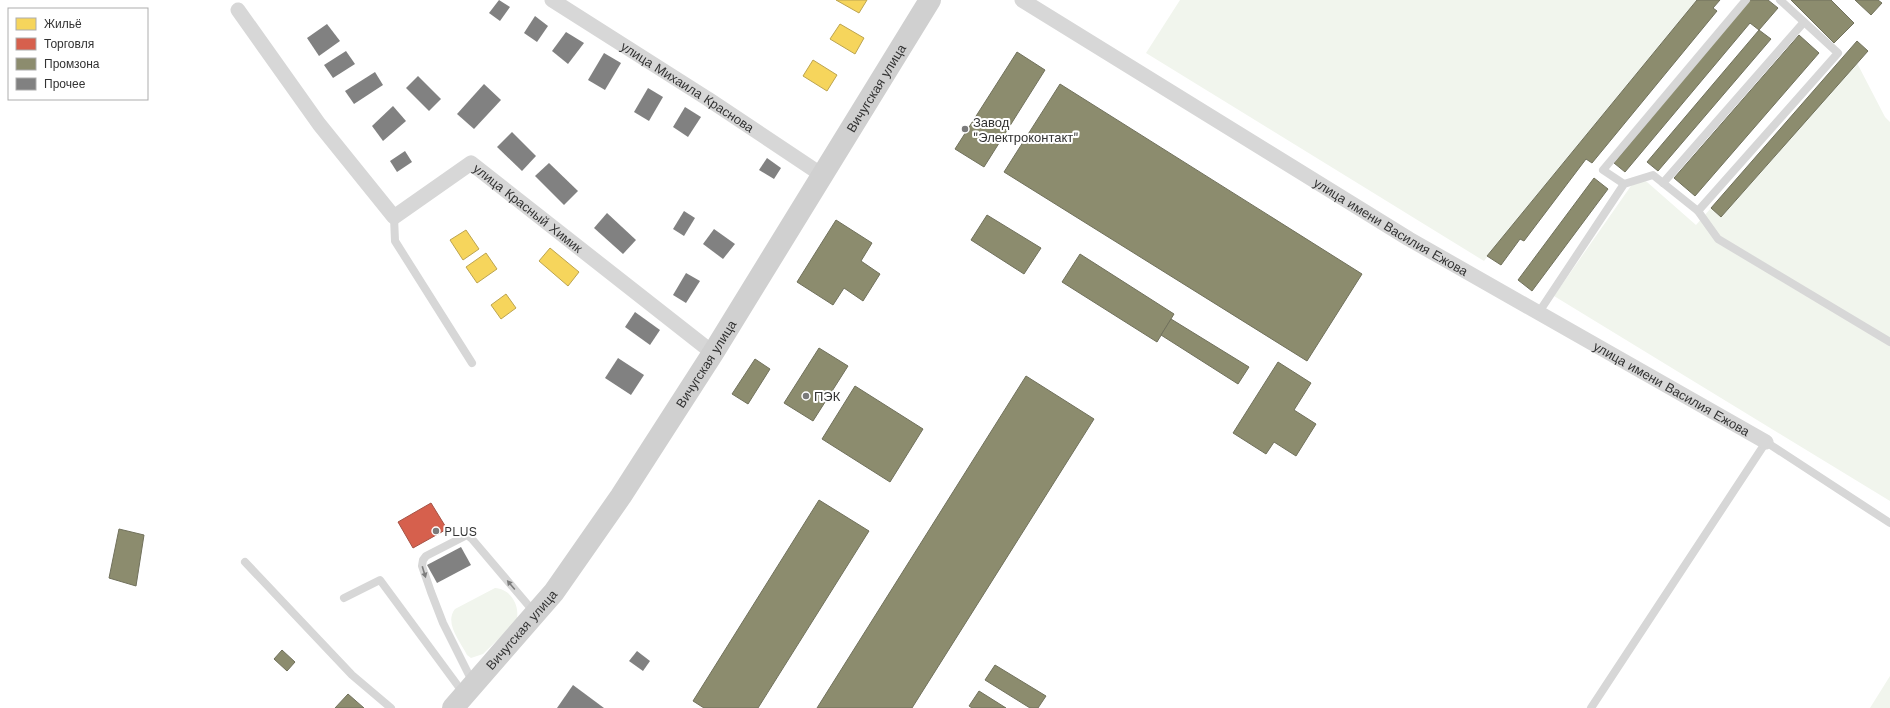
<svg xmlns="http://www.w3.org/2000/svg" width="1890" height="708" font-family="'Work Sans',sans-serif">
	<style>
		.green { fill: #f1f5ed }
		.homes { fill: #f6d55c; stroke: #bca450 }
		.shops { fill: #d6604d; stroke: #a55245 }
		.industry { fill: #8c8c6e; stroke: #71715c }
		.building { fill: #818181 }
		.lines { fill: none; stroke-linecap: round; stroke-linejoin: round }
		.service { stroke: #d7d7d7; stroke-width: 8 }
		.minor { stroke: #d7d7d7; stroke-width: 15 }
		.secondary { stroke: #d0d0d0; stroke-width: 22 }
		.oneway { fill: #7d7d7d }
		.poi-dot { fill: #7a7a7a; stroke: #fff; stroke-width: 1.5 }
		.labels { text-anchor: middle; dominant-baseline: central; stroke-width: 4; stroke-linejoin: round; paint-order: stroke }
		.street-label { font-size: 13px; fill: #333; stroke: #fff }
		.poi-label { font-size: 13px; fill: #333; stroke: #fff; text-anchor: start }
	</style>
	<rect width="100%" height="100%" fill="#fff"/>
	<g class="green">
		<polygon points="1180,0 1697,0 1484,261 1146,53"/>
		<polygon points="1857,63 1885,117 1890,122 1890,501 1554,296 1633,183 1641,179 1647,182 1696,225 1711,208 1721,217"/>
		<path d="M495,588C512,589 521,608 516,622L483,654L471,658L467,655C460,641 444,623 455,609Z"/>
		<polygon points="1890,676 1890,708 1870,708"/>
	</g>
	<g class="homes">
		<polygon points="836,0 867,0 859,13"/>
		<polygon points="840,24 864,38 855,54 830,39"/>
		<polygon points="813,60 837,75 827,91 803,76"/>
		<polygon points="466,230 479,249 463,260 450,240"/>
		<polygon points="550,248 579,272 568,286 539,261"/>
		<polygon points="486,253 497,269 477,283 466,267"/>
		<polygon points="506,294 516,308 501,319 491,305"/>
	</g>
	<polygon class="shops" points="431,503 447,529 413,548 398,522"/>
	<g class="industry">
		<polygon points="1697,0 1720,0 1713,8 1717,11 1592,163 1586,159 1524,241 1520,239 1501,265 1487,256"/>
		<polygon points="1749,0 1768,0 1778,8 1759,30 1750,23 1625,172 1614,163"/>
		<polygon points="1791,0 1831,0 1854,23 1834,43"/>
		<polygon points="1855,0 1878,0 1882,3 1871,15"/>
		<polygon points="1759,30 1771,39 1658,171 1647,162"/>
		<polygon points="1799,35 1819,53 1695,196 1674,178"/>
		<polygon points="1857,41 1868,51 1721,217 1711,208"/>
		<polygon points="1017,52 1045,70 984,167 955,149"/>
		<polygon points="1060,84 1362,274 1307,361 1004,172"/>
		<polygon points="1594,178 1608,189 1532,291 1518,280"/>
		<polygon points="987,215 1041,248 1024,274 971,240"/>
		<polygon points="836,220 872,243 861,261 880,274 863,301 844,288 833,305 797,282"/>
		<polygon points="1080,254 1174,314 1157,342 1062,282"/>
		<polygon points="1171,319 1249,367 1238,384 1161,335"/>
		<polygon points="819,348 848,366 813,421 784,403"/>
		<polygon points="755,359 770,369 748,404 732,394"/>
		<polygon points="1278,362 1311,383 1294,410 1316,424 1296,456 1274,442 1266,454 1233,433"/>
		<polygon points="1026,376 1094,419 912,708 817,708"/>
		<polygon points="855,386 923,429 890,482 822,439"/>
		<polygon points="819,500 869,531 758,708 704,708 693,701"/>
		<polygon points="119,529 144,535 136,586 109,578"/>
		<polygon points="282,650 295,662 287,671 274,659"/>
		<polygon points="995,665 1046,696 1038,708 1030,708 985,680"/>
		<polygon points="979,691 1006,708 972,708 969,706"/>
		<polygon points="348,694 364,708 335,708"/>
	</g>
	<g class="building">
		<polygon points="499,0 510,7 500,21 489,13"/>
		<polygon points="535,16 548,26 537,42 524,33"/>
		<polygon points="327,24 340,41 319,56 307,38"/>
		<polygon points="566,32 584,43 568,64 552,51"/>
		<polygon points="346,51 355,64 333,78 324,65"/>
		<polygon points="604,53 621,63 605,90 588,80"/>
		<polygon points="375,72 383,85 354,104 345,91"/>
		<polygon points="418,76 441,99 429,111 406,88"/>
		<polygon points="484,84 501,100 474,129 457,114"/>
		<polygon points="648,88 663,97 649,121 634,112"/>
		<polygon points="393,106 406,121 383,141 372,126"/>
		<polygon points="685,107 701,117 688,137 673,127"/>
		<polygon points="512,132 536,156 522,171 497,147"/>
		<polygon points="405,151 412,162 397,172 390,161"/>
		<polygon points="767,158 781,168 774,179 759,170"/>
		<polygon points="549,163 578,191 564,205 535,176"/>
		<polygon points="684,211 695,218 684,236 673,229"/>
		<polygon points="607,213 636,240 623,254 594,228"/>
		<polygon points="714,229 735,244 723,259 703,244"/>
		<polygon points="686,273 700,281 686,303 673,295"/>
		<polygon points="635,312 660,330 650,345 625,327"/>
		<polygon points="618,358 644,375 631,395 605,378"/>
		<polygon points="461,547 471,565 437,583 427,565"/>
		<polygon points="637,651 650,661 643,671 629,661"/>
		<polygon points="573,685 604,708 557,708"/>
	</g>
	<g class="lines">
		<g class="service">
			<polyline points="1663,183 1804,22"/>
			<polyline points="1624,184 1603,170 1746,0"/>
			<polyline points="1698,211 1718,239 1890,342"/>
			<polyline points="394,217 395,241 472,363"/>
			<polyline points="1539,312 1624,184 1653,175 1698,211 1838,53 1780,0"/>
			<polyline points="245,562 352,675 391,708"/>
			<polyline points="344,598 380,580 464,694"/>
			<polyline points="473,683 443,623 431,592 422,566 423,560 426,556 467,535 472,539 534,612"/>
			<polyline points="1591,708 1766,442 1890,523"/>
		</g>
		<g class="minor">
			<path id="s1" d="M552,0L708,99L822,175"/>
			<path id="s2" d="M1022,0L1409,239L1766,442"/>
			<path id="s3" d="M238,10L319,124L394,217L471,163L713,353"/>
		</g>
		<path class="secondary" id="s4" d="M453,708L554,592L621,496L713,353L930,0"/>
	</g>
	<defs><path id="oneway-solid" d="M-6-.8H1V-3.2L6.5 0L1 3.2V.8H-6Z"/></defs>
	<g class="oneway">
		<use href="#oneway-solid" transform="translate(424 572) rotate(73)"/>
		<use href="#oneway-solid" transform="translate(511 585) rotate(-130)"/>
	</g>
	<g class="poi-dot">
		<circle cx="965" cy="129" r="4"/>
		<circle cx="806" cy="396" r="4"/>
		<circle cx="436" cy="531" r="4"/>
	</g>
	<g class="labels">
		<g class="street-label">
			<text stroke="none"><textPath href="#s1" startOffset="161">улица Михаила Краснова</textPath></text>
			<text stroke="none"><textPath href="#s4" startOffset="752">Вичугская улица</textPath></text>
			<text stroke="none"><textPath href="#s3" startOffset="426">улица Красный Химик</textPath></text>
			<text stroke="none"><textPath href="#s2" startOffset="433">улица имени Василия Ежова</textPath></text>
			<text stroke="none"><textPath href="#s4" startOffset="428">Вичугская улица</textPath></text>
			<text stroke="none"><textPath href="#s2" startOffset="757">улица имени Василия Ежова</textPath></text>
			<text stroke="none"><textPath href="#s4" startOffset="104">Вичугская улица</textPath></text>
		</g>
		<g class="poi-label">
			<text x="973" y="122">Завод<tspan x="973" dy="15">"Электроконтакт"</tspan></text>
			<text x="814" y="396">ПЭК</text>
			<text x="444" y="531">PLUS</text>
		</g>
	</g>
	<rect x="8" y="8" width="140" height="92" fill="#ffffff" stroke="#adadad"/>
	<rect x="16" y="18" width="20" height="12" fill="#f6d55c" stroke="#adadad"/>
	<text x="44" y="28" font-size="12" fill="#333333">Жильё</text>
	<rect x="16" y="38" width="20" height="12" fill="#d6604d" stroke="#adadad"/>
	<text x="44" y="48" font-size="12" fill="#333333">Торговля</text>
	<rect x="16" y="58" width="20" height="12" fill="#8c8c6e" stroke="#adadad"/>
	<text x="44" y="68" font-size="12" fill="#333333">Промзона</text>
	<rect x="16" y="78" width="20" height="12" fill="#818181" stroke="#adadad"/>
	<text x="44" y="88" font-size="12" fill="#333333">Прочее</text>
</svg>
